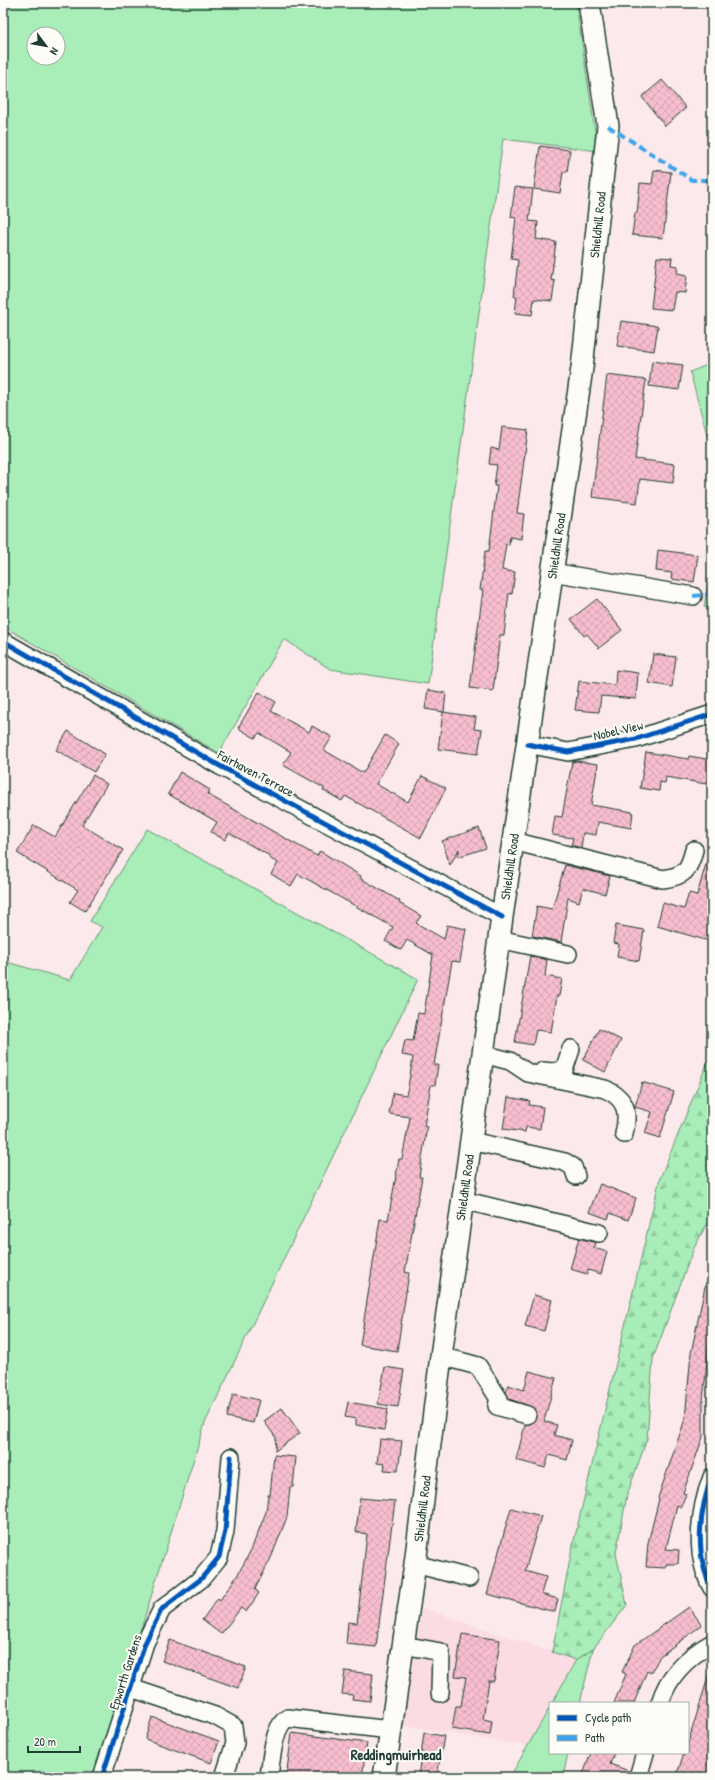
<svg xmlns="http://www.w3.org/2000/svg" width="715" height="1780" font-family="'Patrick Hand',sans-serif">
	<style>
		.built { fill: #fbdce3 }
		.green { fill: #a9edb8; stroke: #649576; fill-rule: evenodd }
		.forest { fill: url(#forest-firs); stroke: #649576 }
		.building { fill: url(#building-cross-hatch); stroke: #1f3d34 }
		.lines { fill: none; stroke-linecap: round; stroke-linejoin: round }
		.minor-casing { stroke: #1f3d34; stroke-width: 20 }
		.major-casing { stroke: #1f3d34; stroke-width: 24 }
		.minor { stroke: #fdfcf7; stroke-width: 17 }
		.major { stroke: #fdfcf7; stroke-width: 21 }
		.quiet { stroke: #3da4eb; stroke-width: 4; stroke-dasharray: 8 4; stroke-linecap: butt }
		.cycleway-casing { stroke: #fdfcf7; stroke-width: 8 }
		.cycleway { stroke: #0057b8; stroke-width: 5 }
		.labels { text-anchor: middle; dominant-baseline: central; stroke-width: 4; stroke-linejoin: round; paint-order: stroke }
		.street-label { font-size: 13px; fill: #1f3d34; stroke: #fdfcf7 }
		.quarter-label { font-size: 15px; font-weight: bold; fill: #1f3d34; stroke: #fdfcf7 }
	</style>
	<defs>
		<pattern id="forest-firs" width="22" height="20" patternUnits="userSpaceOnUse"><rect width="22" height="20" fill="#a9edb8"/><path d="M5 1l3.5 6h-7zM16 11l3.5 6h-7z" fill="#91cc9f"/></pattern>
		<pattern id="building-cross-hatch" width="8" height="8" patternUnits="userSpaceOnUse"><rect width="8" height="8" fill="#f8bed0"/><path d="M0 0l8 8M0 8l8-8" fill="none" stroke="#d4a4b3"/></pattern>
	</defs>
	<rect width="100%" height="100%" fill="#fce9eb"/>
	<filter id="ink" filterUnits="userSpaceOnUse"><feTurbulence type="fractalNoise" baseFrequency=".025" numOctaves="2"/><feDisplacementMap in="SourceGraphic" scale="8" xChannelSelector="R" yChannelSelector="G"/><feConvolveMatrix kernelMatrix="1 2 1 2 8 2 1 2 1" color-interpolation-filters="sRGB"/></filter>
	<g filter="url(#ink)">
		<polygon class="built" points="422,1608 576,1660 552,1703 550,1703 550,1707 528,1746 402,1725"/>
		<g class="green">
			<path d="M3,3H576L598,151L503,139L428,684L330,669L284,639L219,753L3,626ZM34,34H58V58H34Z"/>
			<polygon points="712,363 712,453 690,372"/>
			<polygon points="712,555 712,608 704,607"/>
			<polygon points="147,829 418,979 205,1423 95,1777 3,1777 3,961 70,980 102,927 90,921"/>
			<polygon points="593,1649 580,1703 552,1703 576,1660"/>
			<polygon points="550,1707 550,1753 568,1753 563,1777 510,1777"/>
		</g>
		<polygon class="forest" points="712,1052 712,1214 693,1250 653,1359 647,1439 627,1495 616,1553 627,1605 593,1649 576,1660 552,1652 572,1549 660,1178"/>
		<g class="building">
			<polygon points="662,80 686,108 665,126 642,97"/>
			<polygon points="540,146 570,150 567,172 563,172 560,193 534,189"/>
			<polygon points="654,170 671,172 663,238 632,235 635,213 637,213 640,183 652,184"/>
			<polygon points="515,187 533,189 529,221 538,222 536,239 556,242 551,280 555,281 552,301 534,299 532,315 515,313 517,296 514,296 518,260 511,259 516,218 511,217"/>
			<polygon points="657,257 672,258 671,265 678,266 677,273 687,275 685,293 675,292 672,310 651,308"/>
			<polygon points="621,321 658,326 654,351 617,346"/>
			<polygon points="652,361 683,365 679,390 649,386"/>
			<polygon points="607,375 646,380 635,459 675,464 673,483 640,479 637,503 592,497"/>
			<polygon points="502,427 528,430 517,513 524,514 521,539 510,537 509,545 506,544 502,570 515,572 512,594 509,593 504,635 500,635 493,691 470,688 483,590 480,590 485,551 489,551 497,486 494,486 497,465 489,464 491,448 499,450"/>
			<polygon points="658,550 698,555 694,582 671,579 672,573 656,571"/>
			<polygon points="597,599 622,630 599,648 587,634 584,636 571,619"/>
			<polygon points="653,654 676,657 672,687 649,683"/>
			<polygon points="616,670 638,673 636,699 601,696 599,712 575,710 579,681 615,685"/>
			<polygon points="428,690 446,693 444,712 425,709"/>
			<polygon points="259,692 276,702 271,711 309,732 312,726 332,737 324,750 363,773 385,735 399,744 376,784 408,802 422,776 446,788 421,838 345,796 342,801 323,790 324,788 283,765 291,752 259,733 255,738 238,728"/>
			<polygon points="443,712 476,717 474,729 482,730 478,754 438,749"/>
			<polygon points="68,731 105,754 94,772 56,750"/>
			<polygon points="646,752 688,759 689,756 712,760 712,785 666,777 665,783 660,782 659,791 640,788"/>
			<polygon points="577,761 598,764 591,805 633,812 631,828 598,822 596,835 583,833 581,848 571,845 573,838 552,835 555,816 562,817 572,762"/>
			<polygon points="180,772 210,790 207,794 281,836 317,856 320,851 361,876 360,878 400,901 399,903 421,916 416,923 444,939 447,925 466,929 460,962 452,961 434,1065 438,1065 435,1085 431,1085 424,1126 427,1127 419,1177 422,1177 405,1272 409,1273 397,1351 360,1345 380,1219 388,1220 399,1159 402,1159 410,1117 389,1114 393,1093 406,1095 408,1087 413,1057 402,1055 405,1040 413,1041 418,1013 424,1014 433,955 407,940 401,950 385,941 393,927 298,874 291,886 271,874 278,863 269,858 270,856 229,833 225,840 211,832 217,822 168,794"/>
			<polygon points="93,775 107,784 82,825 123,850 85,911 70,902 78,890 17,853 34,825 55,837"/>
			<polygon points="479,828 486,848 458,857 459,849 450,865 442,841"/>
			<polygon points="708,857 712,858 712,942 657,926 663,903 684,909 689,893 697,895"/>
			<polygon points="565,865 610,876 605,894 583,888 579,902 568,898 561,942 532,936 537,906 552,909"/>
			<polygon points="616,925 644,930 639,961 617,957 619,944 613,943"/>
			<polygon points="530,956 547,960 545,976 562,979 559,996 557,996 551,1032 536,1030 533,1045 515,1042"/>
			<polygon points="599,1029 621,1040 605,1072 583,1060"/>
			<polygon points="642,1082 674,1092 660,1138 645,1133 652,1112 635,1107"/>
			<polygon points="508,1097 530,1101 529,1105 543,1107 540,1129 526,1127 525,1132 503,1129"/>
			<polygon points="600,1184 636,1198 628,1220 610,1213 608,1219 589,1212"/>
			<polygon points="579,1238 596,1243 594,1248 607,1252 601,1274 588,1270 587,1274 570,1269"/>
			<polygon points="706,1282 712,1283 712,1344 709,1343 703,1400 703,1437 683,1493 686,1494 681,1507 677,1505 666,1549 679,1550 678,1564 666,1564 666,1568 646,1567 648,1543 659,1499 658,1498 685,1419 691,1353"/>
			<polygon points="534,1295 552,1300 544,1331 525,1326"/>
			<polygon points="385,1367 404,1370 398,1407 378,1404"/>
			<polygon points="529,1371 556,1378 544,1421 557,1425 554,1435 572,1440 567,1460 549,1455 545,1468 516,1460 525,1425 534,1422 537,1413 535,1408 530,1406 509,1399 506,1392 508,1385 524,1390"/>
			<polygon points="233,1394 259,1400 253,1423 227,1417"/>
			<polygon points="348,1402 388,1409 384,1430 356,1425 356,1419 345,1417"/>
			<polygon points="282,1408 300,1433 275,1451 276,1438 264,1421"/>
			<polygon points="380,1439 402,1441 398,1471 384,1470 385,1464 377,1463"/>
			<polygon points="274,1455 296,1457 293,1487 290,1487 287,1517 271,1558 255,1589 259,1593 246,1612 241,1608 221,1634 202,1620 218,1598 220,1600 237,1576 251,1550 266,1512 268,1495 270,1495"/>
			<polygon points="360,1498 395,1501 376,1647 346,1644 348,1622 357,1623 367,1534 356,1532"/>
			<polygon points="511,1508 541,1516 525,1571 546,1577 541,1594 558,1599 555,1612 487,1594"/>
			<polygon points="689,1607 702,1625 660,1656 651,1673 647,1671 634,1703 614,1703 626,1674 622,1672 635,1645"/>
			<polygon points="462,1634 500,1640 494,1681 489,1681 483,1719 492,1721 490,1735 452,1729 456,1706 461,1706 466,1677 455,1676"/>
			<polygon points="170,1640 246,1667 238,1688 162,1661"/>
			<polygon points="345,1671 373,1674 370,1701 352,1699 353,1695 342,1694"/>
			<polygon points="709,1674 712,1674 712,1741 707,1755 712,1757 712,1763 707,1777 676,1777 684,1753 688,1753 688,1743"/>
			<polygon points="152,1717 219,1741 211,1763 145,1739"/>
			<polygon points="292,1733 367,1743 362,1777 286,1777"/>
			<polygon points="424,1733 444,1736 437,1777 418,1777"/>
			<polygon points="591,1753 614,1753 610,1764 629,1771 628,1777 582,1777"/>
		</g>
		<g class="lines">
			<defs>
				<g id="minor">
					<polyline points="552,572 693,596"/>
					<polyline points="3,641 220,766 502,917"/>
					<polyline points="527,744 568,752 636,739 712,714"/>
					<path d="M513,841L663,879C685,876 689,870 694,850"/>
					<polyline points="499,939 568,954"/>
					<path d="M483,1054L510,1061L528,1073L605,1089C627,1099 629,1112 624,1134"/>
					<polyline points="543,1071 552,1072 564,1070 571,1049"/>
					<polyline points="471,1141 565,1162 573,1167 576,1176"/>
					<polyline points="462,1200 599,1233"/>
					<polyline points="441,1356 478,1366 499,1399 497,1406 527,1415"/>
					<path d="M712,1477C699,1511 694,1555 712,1588"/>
					<polyline points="415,1564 469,1578"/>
					<polyline points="403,1645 441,1652 440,1693"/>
					<polyline points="131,1688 215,1716 233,1726 235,1743 224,1777"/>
					<path d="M660,1703C668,1675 687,1657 712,1643"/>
					<polyline points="102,1777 145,1643 162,1609 201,1579 219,1557 225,1531 231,1457"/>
					<path d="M269,1777C271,1762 273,1725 288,1718L390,1730"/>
					<polyline points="638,1777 645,1753"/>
				</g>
				<g id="major">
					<path id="s1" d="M384,1777L415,1564L441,1356L502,917L582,368L608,126L589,3"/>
				</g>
			</defs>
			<use href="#minor" class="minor-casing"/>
			<use href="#major" class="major-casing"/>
			<use href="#minor" class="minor"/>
			<use href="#major" class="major"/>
			<g class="quiet">
				<polyline points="608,126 692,180 712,180"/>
				<polyline points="693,596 712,594"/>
			</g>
			<defs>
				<g id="cycleway">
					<polyline points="3,641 220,766 502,917"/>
					<polyline points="527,744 568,752 636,739 712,714"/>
					<path d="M712,1477C699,1511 694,1555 712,1588"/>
					<polyline points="102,1777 145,1643 162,1609 201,1579 219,1557 225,1531 231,1457"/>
				</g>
			</defs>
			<use href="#cycleway" class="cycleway-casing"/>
			<use href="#cycleway" class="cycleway"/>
		</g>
	</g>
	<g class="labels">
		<g class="street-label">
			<text stroke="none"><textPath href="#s1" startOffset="1567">Shieldhill Road</textPath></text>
			<text stroke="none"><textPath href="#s1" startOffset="1243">Shieldhill Road</textPath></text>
			<text transform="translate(618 730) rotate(-13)">Nobel View</text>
			<text transform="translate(256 773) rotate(28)">Fairhaven Terrace</text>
			<text stroke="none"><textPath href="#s1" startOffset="919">Shieldhill Road</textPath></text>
			<text stroke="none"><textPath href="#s1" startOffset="595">Shieldhill Road</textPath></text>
			<text stroke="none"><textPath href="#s1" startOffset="271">Shieldhill Road</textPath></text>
			<text transform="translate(125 1672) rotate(-72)">Epworth Gardens</text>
		</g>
		<g class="quarter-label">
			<text x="396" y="1754">Reddingmuirhead</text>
		</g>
	</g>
	<rect width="715" height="1780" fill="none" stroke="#fdfcf7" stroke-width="16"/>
	<rect x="8" y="8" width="699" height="1764" fill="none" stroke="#1f3d34" stroke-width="1.5" filter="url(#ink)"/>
	<rect x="549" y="1702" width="140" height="52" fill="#fdfcf7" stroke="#a4b0a9"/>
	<rect x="557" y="1715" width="20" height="6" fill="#0057b8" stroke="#a4b0a9"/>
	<text x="585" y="1722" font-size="12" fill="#1f3d34">Cycle path</text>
	<rect x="557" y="1735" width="20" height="6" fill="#3da4eb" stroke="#a4b0a9"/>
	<text x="585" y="1742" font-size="12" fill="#1f3d34">Path</text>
	<g transform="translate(46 46) rotate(122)"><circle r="19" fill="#fdfcf7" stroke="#a4b0a9"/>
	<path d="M0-3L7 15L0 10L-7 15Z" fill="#1f3d34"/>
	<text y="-6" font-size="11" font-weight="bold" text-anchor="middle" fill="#1f3d34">N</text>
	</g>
	<path d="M28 1746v6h52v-6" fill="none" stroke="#1f3d34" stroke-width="2"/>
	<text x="34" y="1746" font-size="12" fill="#1f3d34" stroke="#fdfcf7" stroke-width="3" paint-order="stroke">20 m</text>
</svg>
